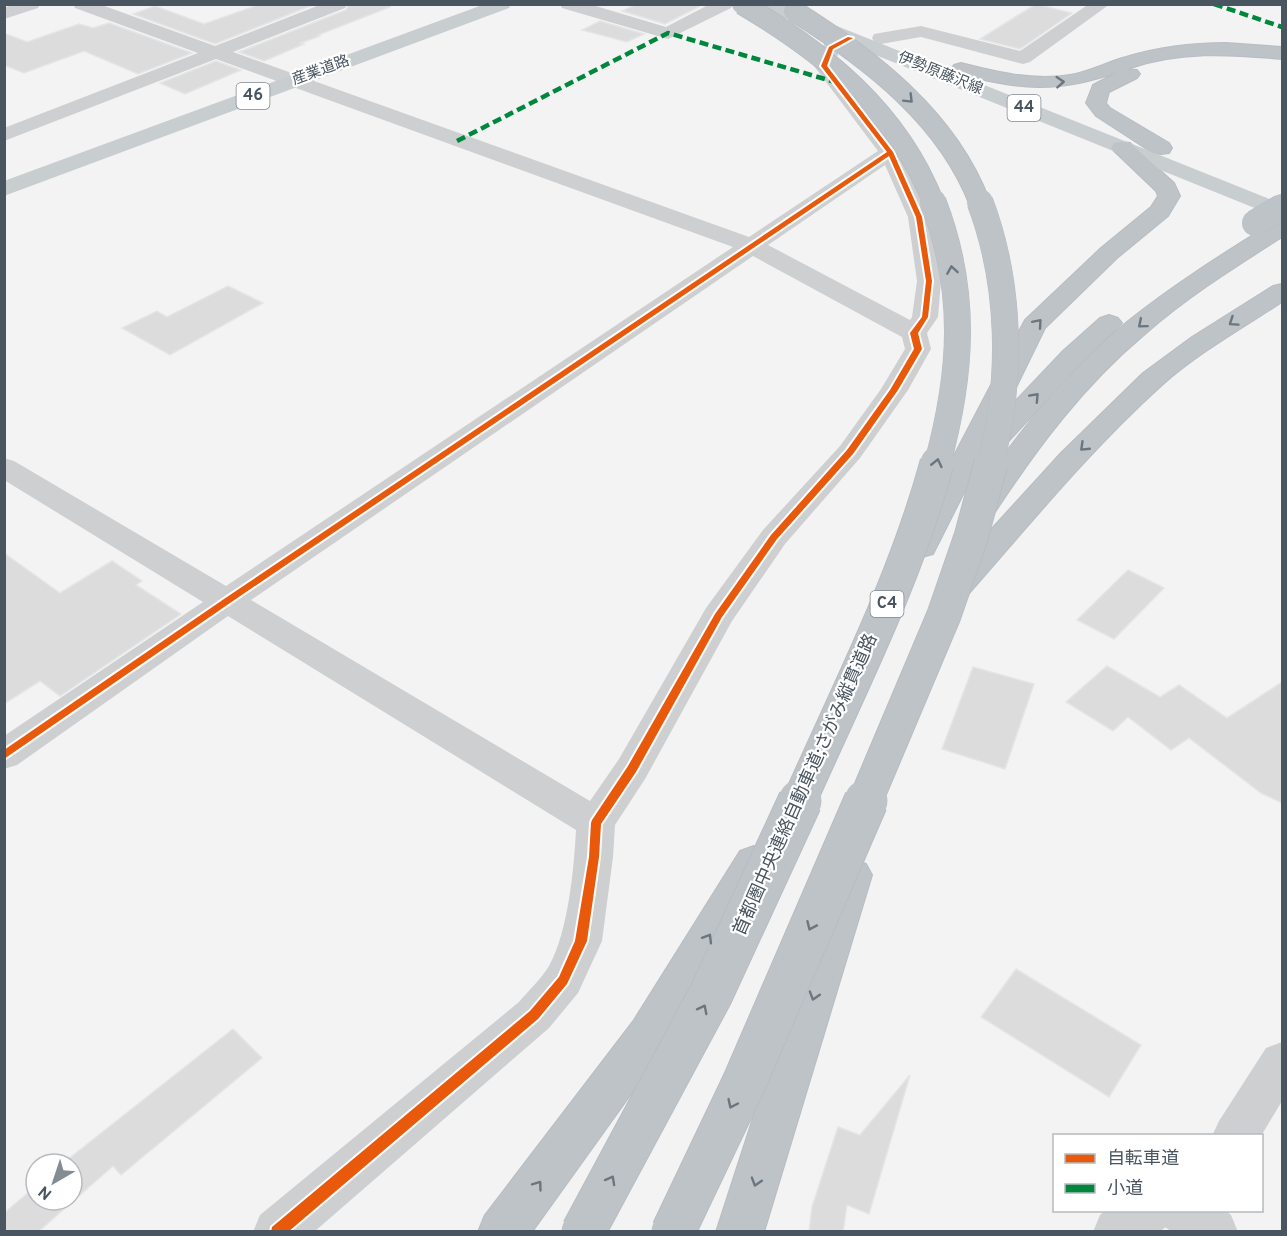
<svg xmlns="http://www.w3.org/2000/svg" width="1287" height="1236" font-family="Overpass,'Noto Sans JP',sans-serif">
	<style>
		.building { fill: #dcdcdd; stroke: #e4e5e6; stroke-width: 1.5 }
		.lines { fill: none; stroke-linecap: round; stroke-linejoin: round }
		.motorway-casing { stroke: #b8bdc3; stroke-width: 2 }
		.minor { fill: #cdcfd1; fill-rule: evenodd }
		.tertiary { fill: #cdcfd1; fill-rule: evenodd }
		.primary { fill: #c8cdd0; fill-rule: evenodd }
		.motorway { fill: #bec3c8; fill-rule: evenodd }
		.motorway-bridge-far3-casing { stroke: #b8bdc3; stroke-width: 22; stroke-linecap: butt }
		.motorway-bridge-far2-casing { stroke: #b8bdc3; stroke-width: 27; stroke-linecap: butt }
		.motorway-bridge-far1-casing { stroke: #b8bdc3; stroke-width: 35; stroke-linecap: butt }
		.motorway-bridge-casing { stroke: #b8bdc3; stroke-width: 45; stroke-linecap: butt }
		.motorway-bridge-far3 { stroke: #bec3c8; stroke-width: 20 }
		.motorway-bridge-far2 { stroke: #bec3c8; stroke-width: 26 }
		.motorway-bridge-far1 { stroke: #bec3c8; stroke-width: 33 }
		.motorway-bridge { stroke: #bec3c8; stroke-width: 43 }
		.quiet { stroke: #00873e; stroke-width: 4.5; stroke-dasharray: 9 4.5; stroke-linecap: butt }
		.cycleway-casing { stroke: #fff; stroke-width: 4 }
		.cycleway { fill: #e8590c; fill-rule: evenodd }
		.oneway { stroke: #6c767f }
		.labels { text-anchor: middle; dominant-baseline: central; stroke-width: 4.5; stroke-linejoin: round; paint-order: stroke }
		.far-street-label { font-size: 15px; fill: #495560; stroke: #fff }
		.shield { fill: #fff; stroke: #808890; stroke-width: 1.5 }
		.shield-label { font-size: 16px; font-weight: bold; fill: #495560 }
		.street-label { font-size: 18px; fill: #495560; stroke: #fff }
	</style>
	<rect width="100%" height="100%" fill="#f3f3f3"/>
	<g class="building">
		<polygon points="261,4 315,4 215,44 133,14 155,6 204,24"/>
		<polygon points="349,4 390,4 390,7 318,35 320,36 301,43 304,44 264,61 239,52 346,10"/>
		<polygon points="637,4 704,4 665,24 622,11"/>
		<polygon points="1036,4 1072,13 1020,49 980,39"/>
		<polygon points="600,21 644,34 627,42 582,30"/>
		<polygon points="109,23 192,53 138,74 84,51 24,73 4,65 4,33 27,42 79,24 93,28"/>
		<polygon points="216,61 241,70 185,94 160,83"/>
		<polygon points="228,286 263,303 170,355 122,328 157,311 167,317"/>
		<polygon points="4,553 60,593 112,561 142,581 136,585 181,614 60,696 40,681 4,704"/>
		<polygon points="1128,570 1164,588 1114,639 1077,620"/>
		<polygon points="1107,666 1160,697 1179,685 1227,718 1282,682 1282,803 1261,793 1189,738 1171,750 1128,717 1113,731 1066,702"/>
		<polygon points="973,667 1034,684 1005,769 942,749"/>
		<polygon points="1016,969 1141,1045 1109,1097 981,1017"/>
		<polygon points="233,1029 262,1058 121,1175 113,1166 38,1232 4,1232 4,1213 36,1186 36,1200 72,1200 72,1164 62,1164"/>
		<polygon points="910,1075 869,1214 847,1205 843,1232 809,1232 812,1207 838,1127 860,1135"/>
	</g>
	<g class="lines">
		<defs>
			<g id="motorway">
				<path d="M1226,43L1282,47V59C1229,54 1179,51 1127,69L1137,70L1140,74L1137,78L1109,92L1106,103L1110,108L1169,143L1172,148L1169,153L1161,154L1153,153L1096,116L1086,103L1093,85L1120,71C1056,95 1019,89 954,73L951,69L954,65L961,63C996,72 1033,81 1070,75C1089,72 1107,62 1126,57C1159,47 1192,43 1226,43Z"/>
				<polygon points="1122,142 1130,143 1174,183 1180,196 1168,216 1117,258 1045,328 1003,414 1063,351 1100,318 1109,315 1118,318 1122,323 1081,363 992,459 980,461 933,554 922,557 911,554 906,547 1025,320 1101,248 1151,207 1158,196 1156,191 1111,148 1114,143"/>
				<path d="M1282,220V237C1235,267 1187,297 1145,334C1083,386 1037,448 993,515L982,517L971,515L967,508C1012,439 1063,375 1127,322C1173,285 1224,253 1274,222Z"/>
				<path d="M1282,284V302C1242,328 1198,353 1162,385C1090,450 1029,525 965,598L954,601L943,598L938,590L943,582L1061,453L1143,373L1192,337L1273,286Z"/>
				<polygon points="754,846 768,851 774,862 664,1048 532,1232 478,1232 485,1215 634,1020 740,851"/>
				<polygon points="852,859 866,864 872,875 764,1232 716,1232 832,875 838,864"/>
			</g>
		</defs>
		<use href="#motorway" class="motorway-casing"/>
		<g class="minor">
			<polygon points="14,4 40,4 38,8 4,19 4,8"/>
			<path d="M73,4H99L215,46L322,4H347L345,8L233,52L749,237L878,151L814,66L824,44L843,34H857L859,38L839,51L834,66L901,152L930,217L941,281L938,317L927,333L931,349L908,390L860,458L785,544L732,621L645,779L615,825L613,857L602,941L578,993L549,1028L314,1232H253L260,1215L519,1002C529,990 541,979 549,966C568,932 574,869 576,830L228,616L17,765L4,769V736L203,602L4,480V458L14,461L226,586L733,247L216,59L4,141V128L198,53L75,8ZM885,165L908,217L917,281L912,317L910,320L768,245ZM753,256L902,337L905,349L881,389L840,446L763,530L706,608L619,759L590,801L251,600Z"/>
			<polygon points="560,4 589,4 666,27 710,4 733,4 731,8 668,39 562,8"/>
			<polygon points="1089,4 1110,4 1030,62 1023,64 921,37 881,44 874,42 872,38 874,34 921,26 1020,51"/>
			<polygon points="1158,1210 1225,1210 1231,1215 1238,1232 1172,1232 1165,1227"/>
		</g>
		<g class="tertiary">
			<polygon points="1282,1042 1282,1101 1261,1136 1212,1136 1219,1121 1266,1048"/>
			<polygon points="1106,1210 1173,1210 1166,1227 1159,1232 1093,1232 1100,1215"/>
		</g>
		<g class="primary">
			<polygon points="485,4 511,4 509,8 4,196 4,181"/>
			<polygon points="757,4 782,4 1282,204 1282,219 759,8"/>
		</g>
		<use href="#motorway" class="motorway"/>
		<defs>
			<g id="motorway-bridge-far3">
				<path d="M742,4C824,53 898,111 934,204"/>
				<path d="M794,11C869,58 948,118 980,204"/>
			</g>
			<g id="motorway-bridge-far2">
				<path d="M933,202C968,292 962,374 937,465"/>
				<path d="M980,202C1011,284 1013,380 990,465"/>
				<polyline points="1255,223 1282,207"/>
			</g>
			<g id="motorway-bridge-far1">
				<path d="M799,802C848,691 905,581 937,463"/>
				<polyline points="865,802 944,615 971,537 991,463"/>
			</g>
			<g id="motorway-bridge">
				<polyline points="583,1232 711,994 800,801"/>
				<polyline points="673,1232 744,1083 866,801"/>
			</g>
		</defs>
		<use href="#motorway-bridge-far3" class="motorway-bridge-far3-casing"/>
		<use href="#motorway-bridge-far2" class="motorway-bridge-far2-casing"/>
		<use href="#motorway-bridge-far1" class="motorway-bridge-far1-casing"/>
		<use href="#motorway-bridge" class="motorway-bridge-casing"/>
		<use href="#motorway-bridge-far3" class="motorway-bridge-far3"/>
		<use href="#motorway-bridge-far2" class="motorway-bridge-far2"/>
		<use href="#motorway-bridge-far1" class="motorway-bridge-far1"/>
		<use href="#motorway-bridge" class="motorway-bridge"/>
		<g class="quiet">
			<polyline points="1214,4 1282,27"/>
			<polyline points="457,141 668,33 835,82"/>
		</g>
		<defs>
			<polygon id="cycleway" points="848,37 853,38 833,49 827,66 893,152 922,217 932,281 928,317 918,333 922,349 898,390 853,454 777,539 722,617 636,772 601,824 599,857 587,941 567,984 538,1019 288,1232 271,1232 272,1227 530,1011 559,977 575,941 589,857 591,823 592,820 628,766 715,614 771,535 847,450 890,390 914,349 910,333 922,317 926,281 916,217 889,156 230,603 4,759 4,750 224,599 887,152 821,66 829,47"/>
		</defs>
		<use href="#cycleway" class="cycleway-casing"/>
		<use href="#cycleway" class="cycleway"/>
	</g>
	<defs><path id="oneway-chevron" d="M-2-3.5L2.5 0L-2 3.5" fill="none" stroke-width="1.6" stroke-linecap="round" stroke-linejoin="round" transform="scale(1.5)"/></defs>
	<g class="oneway">
		<use href="#oneway-chevron" transform="translate(1060 82) rotate(-4)"/>
		<use href="#oneway-chevron" transform="translate(909 99) rotate(45)"/>
		<use href="#oneway-chevron" transform="translate(952 270) rotate(-99)"/>
		<use href="#oneway-chevron" transform="translate(1233 322) rotate(146)"/>
		<use href="#oneway-chevron" transform="translate(1038 323) rotate(-49)"/>
		<use href="#oneway-chevron" transform="translate(1142 324) rotate(140)"/>
		<use href="#oneway-chevron" transform="translate(1035 397) rotate(-47)"/>
		<use href="#oneway-chevron" transform="translate(1084 447) rotate(136)"/>
		<use href="#oneway-chevron" transform="translate(937 463) rotate(-77)"/>
		<use href="#oneway-chevron" transform="translate(811 926) rotate(114)"/>
		<use href="#oneway-chevron" transform="translate(708 938) rotate(-59)"/>
		<use href="#oneway-chevron" transform="translate(814 996) rotate(107)"/>
		<use href="#oneway-chevron" transform="translate(703 1009) rotate(-63)"/>
		<use href="#oneway-chevron" transform="translate(732 1104) rotate(115)"/>
		<use href="#oneway-chevron" transform="translate(611 1180) rotate(-61)"/>
		<use href="#oneway-chevron" transform="translate(756 1182) rotate(107)"/>
		<use href="#oneway-chevron" transform="translate(538 1185) rotate(-54)"/>
	</g>
	<g class="labels">
		<g class="far-street-label">
			<text transform="translate(321 71) rotate(-20)">産業道路</text>
			<text transform="translate(940 74) rotate(22)">伊勢原藤沢線</text>
		</g>
		<g class="shield">
			<rect x="236.5" y="83" width="33" height="26" rx="4.5"/>
			<rect x="1007.5" y="95" width="33" height="26" rx="4.5"/>
			<rect x="870.5" y="591" width="33" height="26" rx="4.5"/>
		</g>
		<g class="shield-label">
			<text x="253" y="96">46</text>
			<text x="1024" y="108">44</text>
			<text x="887" y="604">C4</text>
		</g>
		<g class="street-label">
			<text transform="translate(806 785) rotate(-66)">首都圏中央連絡自動車道;さがみ縦貫道路</text>
		</g>
	</g>
	<rect width="1287" height="1236" fill="none" stroke="#495560" stroke-width="12"/>
	<rect x="1053" y="1134" width="210" height="78" fill="#ffffff" stroke="#b6bbbf" stroke-width="1.5"/>
	<rect x="1065" y="1154" width="30" height="9" fill="#e8590c" stroke="#b6bbbf" stroke-width="1.5"/>
	<text x="1107" y="1164" font-size="18" fill="#495560">自転車道</text>
	<rect x="1065" y="1184" width="30" height="9" fill="#00873e" stroke="#b6bbbf" stroke-width="1.5"/>
	<text x="1107" y="1194" font-size="18" fill="#495560">小道</text>
	<g transform="translate(54 1182) rotate(219)"><circle r="28" fill="#ffffff" stroke="#b6bbbf" stroke-width="1.5"/>
	<path d="M0-4.5L10 22L0 15L-10 22Z" fill="#848c93"/>
	<text y="-9" font-size="16" font-weight="bold" text-anchor="middle" fill="#495560">N</text>
	</g>
</svg>
